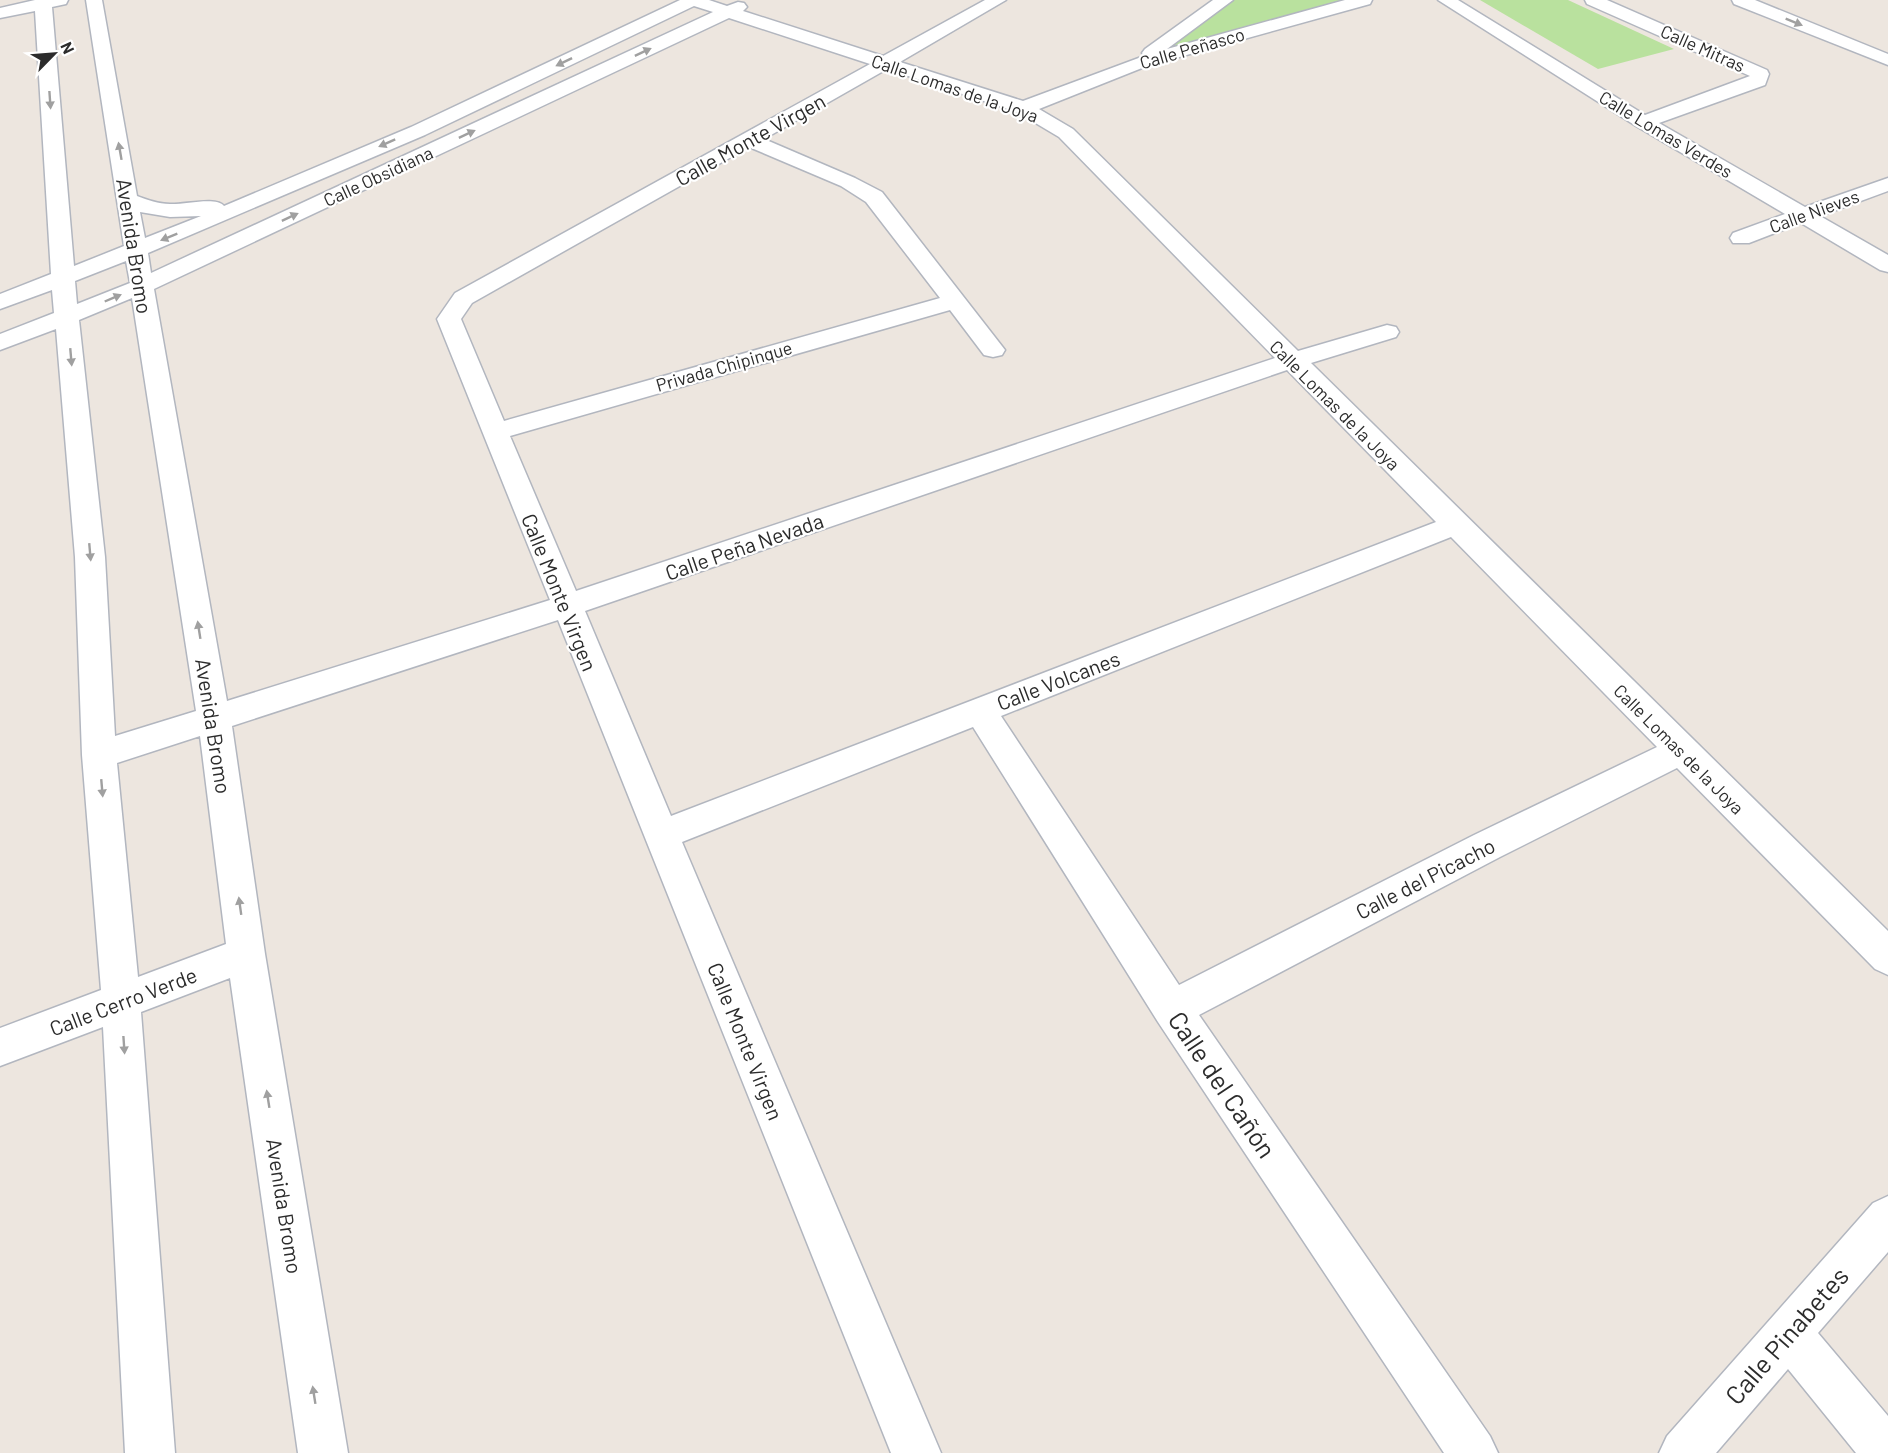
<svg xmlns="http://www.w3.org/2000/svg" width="1888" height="1453" font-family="Barlow,sans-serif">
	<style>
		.green { fill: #b9e19e }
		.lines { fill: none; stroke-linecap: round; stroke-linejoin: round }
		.minor-casing { stroke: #b2b6bf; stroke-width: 3 }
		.minor { fill: #fff; fill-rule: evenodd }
		.oneway { fill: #a0a0a0 }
		.labels { text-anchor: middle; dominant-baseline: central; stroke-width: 4.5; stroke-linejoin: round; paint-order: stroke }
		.far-street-label { font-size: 18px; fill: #2c2c2c; stroke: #fff }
		.street-label { font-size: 21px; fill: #2c2c2c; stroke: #fff }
		.near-street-label { font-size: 26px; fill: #2c2c2c; stroke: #fff }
	</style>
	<rect width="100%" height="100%" fill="#ede6df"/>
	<g class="green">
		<polygon points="1234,0 1348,0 1158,52 1203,16"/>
		<polygon points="1480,0 1568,0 1674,49 1598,69"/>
	</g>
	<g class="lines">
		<defs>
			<g id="minor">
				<path d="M35,0H68L66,4L52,7L74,266L124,246L86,0H102L137,196C148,200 158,204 170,204C183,205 217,196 224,206L411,127L680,0H709L727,6L738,2L744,3L747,7L743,11L883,56L985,0H1006L900,62L1023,101L1144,56L1142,53L1145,49L1213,0H1233L1167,49L1345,0H1372L1370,4L1147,66L1039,109L1073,129L1298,351L1387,325L1396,327L1399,332L1396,337L1311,363L1888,931V975L1875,969L1677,768L1500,857L1199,1015L1490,1436L1498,1453H1444L1158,1022L973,727L682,842L941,1453H891L558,620L232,726L265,954L348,1453H298L230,978L141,1012L175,1453H125L103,1027L0,1066V1028L101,990L82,755L75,557L56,329L0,350V334L54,313L52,290L0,309V294L51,274L35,11L0,18V8ZM694,6L713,12L151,273L148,253L425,135ZM729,18L870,64L455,293L437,319L550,600L227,701L154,289ZM887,69L1017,112L1059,137L1275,358L576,591L510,436L950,310L984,355L993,357L1002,355L1005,350L882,192L855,178L764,139ZM749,147L841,186L866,202L940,298L504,421L461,319L472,303ZM140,212L170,217L201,216L145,238ZM126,261L130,283L77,304L75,281ZM132,298L196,711L115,736L105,557L79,320ZM1287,370L1436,522L671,816L585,611ZM1451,537L1657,747L1474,835L1179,985L1001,716ZM200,736L226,944L138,977L117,763Z"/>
				<polygon points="1438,0 1458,0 1645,115 1750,76 1587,4 1585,0 1607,0 1767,70 1769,74 1765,85 1659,123 1805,207 1888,178 1888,191 1820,216 1888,255 1888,272 1880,270 1801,223 1749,243 1733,243 1730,238 1733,233 1785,214 1636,126"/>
				<polygon points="1732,0 1755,0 1888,54 1888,65 1734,4"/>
				<polygon points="1888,1196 1888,1252 1818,1333 1888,1416 1888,1453 1856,1453 1788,1369 1716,1453 1659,1453 1667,1436 1873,1203"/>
			</g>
		</defs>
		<use href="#minor" class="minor-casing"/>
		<use href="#minor" class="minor"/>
	</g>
	<defs><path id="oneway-solid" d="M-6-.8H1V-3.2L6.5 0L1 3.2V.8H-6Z" transform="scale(1.5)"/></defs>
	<g class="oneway">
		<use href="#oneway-solid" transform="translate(1794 22) rotate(22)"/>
		<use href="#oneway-solid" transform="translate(643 52) rotate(-25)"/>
		<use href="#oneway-solid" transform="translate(564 62) rotate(154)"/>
		<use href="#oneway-solid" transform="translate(50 100) rotate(86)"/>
		<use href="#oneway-solid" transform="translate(467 134) rotate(-25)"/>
		<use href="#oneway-solid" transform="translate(387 143) rotate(156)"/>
		<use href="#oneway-solid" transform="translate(120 151) rotate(-100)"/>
		<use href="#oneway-solid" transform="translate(290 217) rotate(-25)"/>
		<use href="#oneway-solid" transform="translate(169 237) rotate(158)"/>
		<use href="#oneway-solid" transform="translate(113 298) rotate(-23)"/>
		<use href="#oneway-solid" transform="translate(71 357) rotate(85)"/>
		<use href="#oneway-solid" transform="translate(90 552) rotate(85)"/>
		<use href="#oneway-solid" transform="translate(199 630) rotate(-99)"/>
		<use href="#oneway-solid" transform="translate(102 788) rotate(85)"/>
		<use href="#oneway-solid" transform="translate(240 906) rotate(-98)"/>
		<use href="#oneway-solid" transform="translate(124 1045) rotate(86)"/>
		<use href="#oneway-solid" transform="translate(268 1099) rotate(-99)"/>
		<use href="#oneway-solid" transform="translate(314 1395) rotate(-99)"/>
	</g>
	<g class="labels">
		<g class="far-street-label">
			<text transform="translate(1192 48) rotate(-16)">Calle Peñasco</text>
			<text transform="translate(1703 48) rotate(24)">Calle Mitras</text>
			<text transform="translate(955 88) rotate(19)">Calle Lomas de la Joya</text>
			<text transform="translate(1666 134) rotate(31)">Calle Lomas Verdes</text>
			<text transform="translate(378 176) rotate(-25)">Calle Obsidiana</text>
			<text transform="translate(1814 211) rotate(-20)">Calle Nieves</text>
			<text transform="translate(724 366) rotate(-16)">Privada Chipinque</text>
			<text transform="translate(1335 405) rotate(45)">Calle Lomas de la Joya</text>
			<text transform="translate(1679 749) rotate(45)">Calle Lomas de la Joya</text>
		</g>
		<g class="street-label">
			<text transform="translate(750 139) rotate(-29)">Calle Monte Virgen</text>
			<text transform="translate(135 246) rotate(81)">Avenida Bromo</text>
			<text transform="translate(744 546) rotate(-19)">Calle Peña Nevada</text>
			<text transform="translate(560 592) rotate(68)">Calle Monte Virgen</text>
			<text transform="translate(1058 680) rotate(-21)">Calle Volcanes</text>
			<text transform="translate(214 726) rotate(81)">Avenida Bromo</text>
			<text transform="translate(1425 878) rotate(-27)">Calle del Picacho</text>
			<text transform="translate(123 1001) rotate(-21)">Calle Cerro Verde</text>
			<text transform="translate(746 1041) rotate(68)">Calle Monte Virgen</text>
			<text transform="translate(285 1206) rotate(81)">Avenida Bromo</text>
		</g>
		<g class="near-street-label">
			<text transform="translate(1223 1084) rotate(56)">Calle del Cañón</text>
			<text transform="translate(1786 1335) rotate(-49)">Calle Pinabetes</text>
		</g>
	</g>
	<g transform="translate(54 54) rotate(65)" stroke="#ffffff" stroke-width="4.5" paint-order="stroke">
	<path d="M0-4.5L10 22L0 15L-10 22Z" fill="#2c2c2c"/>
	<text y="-9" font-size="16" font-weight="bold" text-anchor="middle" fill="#2c2c2c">N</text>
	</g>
</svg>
